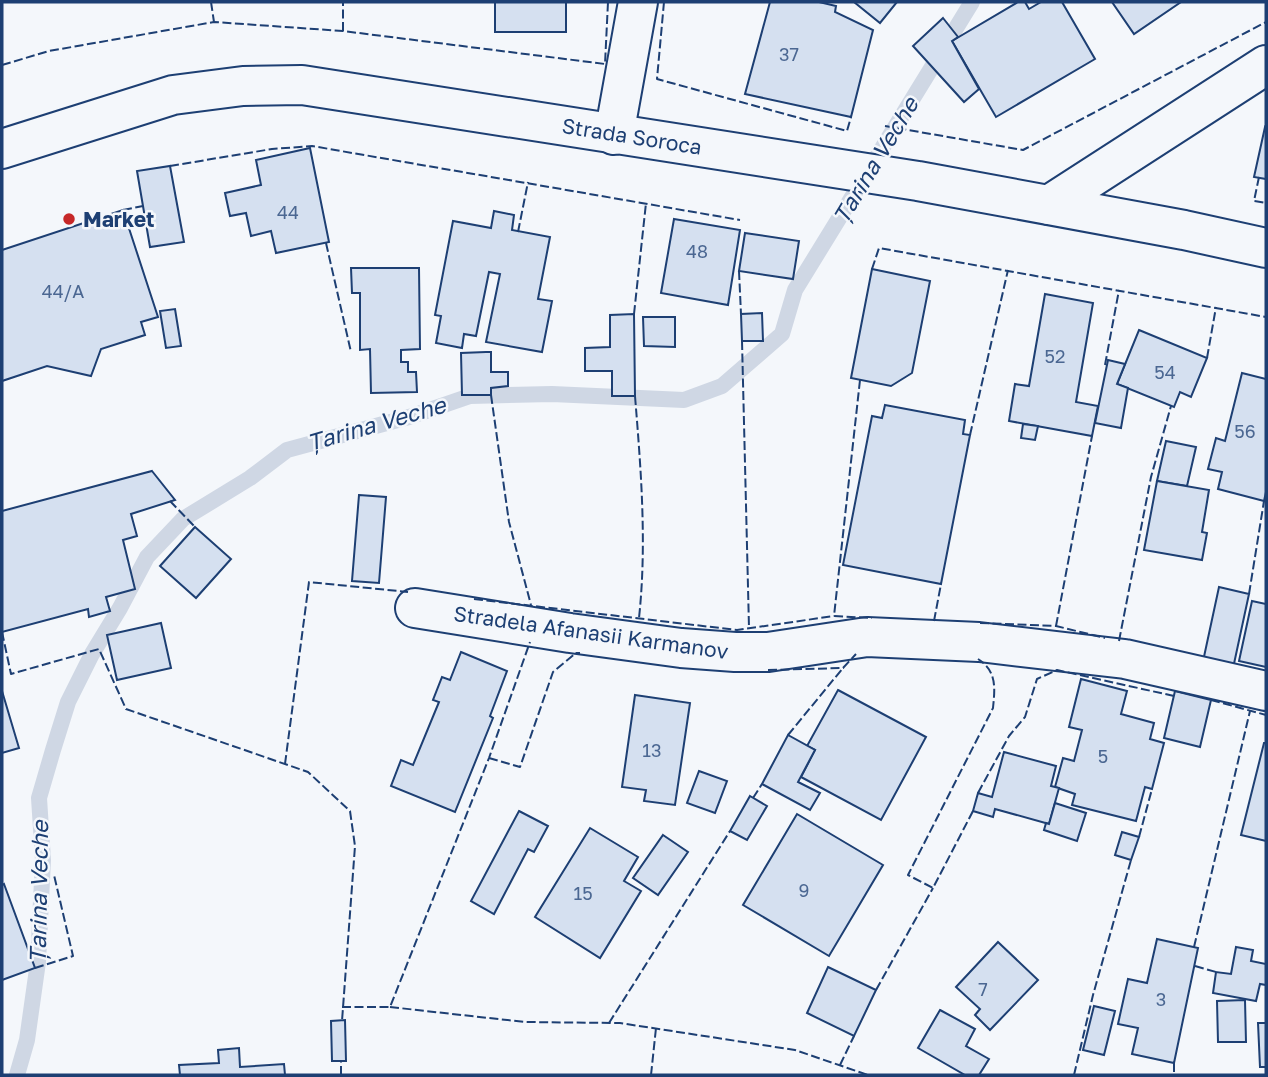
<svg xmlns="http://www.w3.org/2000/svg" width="1268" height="1077" font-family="'Golos Text',sans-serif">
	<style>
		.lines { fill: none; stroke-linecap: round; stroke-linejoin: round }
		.stream { stroke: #cfd7e4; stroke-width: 16 }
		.building { fill: #d5e0f0; stroke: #1d3f73; stroke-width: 2 }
		.street-casing { stroke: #1d3f73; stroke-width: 42 }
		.secondary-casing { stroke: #1d3f73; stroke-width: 42 }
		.street { stroke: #f4f7fb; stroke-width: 38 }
		.secondary { stroke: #f4f7fb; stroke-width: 38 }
		.fence { stroke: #1d3f73; stroke-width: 2; stroke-dasharray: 9 3.5; stroke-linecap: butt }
		.poi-dot { fill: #c62828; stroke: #f4f7fb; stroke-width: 2.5 }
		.labels { text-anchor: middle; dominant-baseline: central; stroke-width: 5; stroke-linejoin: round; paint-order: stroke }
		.number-label { font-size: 18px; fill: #4b6792 }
		.street-label { font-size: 21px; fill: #1d3f73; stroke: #f4f7fb }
		.poi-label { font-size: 21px; font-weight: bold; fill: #1d3f73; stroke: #f4f7fb; text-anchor: start }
		.water-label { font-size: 23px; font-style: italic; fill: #1d3f73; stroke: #f4f7fb }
	</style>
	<rect width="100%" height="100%" fill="#f4f7fb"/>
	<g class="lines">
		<polyline class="stream" points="17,1075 27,1040 38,962 43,860 39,798 53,750 68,702 92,654 120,608 147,557 183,519 250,478 287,450 409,417 470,396 552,394 684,400 722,386 782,334 795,290 972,2"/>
	</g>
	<g class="building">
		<rect x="495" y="2" width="71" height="30"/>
		<polygon points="770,2 819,2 836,6 835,12 873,30 851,117 745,94"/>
		<polygon points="854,2 897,2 880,23"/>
		<polygon points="1018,2 1025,2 1029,9 1041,2 1062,2 1095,59 996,117 952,41"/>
		<polygon points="1112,2 1181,2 1134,34"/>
		<polygon points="943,18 958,37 952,41 979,89 964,102 913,46"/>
		<polygon points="1265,127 1266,128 1266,179 1254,177"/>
		<polygon points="310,148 329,242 276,253 271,231 251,236 246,213 230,216 225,193 261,185 256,160"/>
		<polygon points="170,166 184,242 150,247 137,171"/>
		<polygon points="123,210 158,317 141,322 145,335 101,349 91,376 47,366 2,381 2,250"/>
		<polygon points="494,211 514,215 512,230 550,237 538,299 552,301 542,352 486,342 500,274 489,272 476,336 464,334 462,348 436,343 441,316 435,315 453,221 491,228"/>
		<polygon points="674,219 740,230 728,305 661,293"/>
		<polygon points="745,233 799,241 793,279 739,271"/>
		<polygon points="351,268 419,268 420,349 401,350 401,362 408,362 408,372 416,372 417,392 371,393 370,349 360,350 360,293 352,293"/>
		<polygon points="872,269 930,281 912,373 891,386 851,378"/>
		<polygon points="1045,294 1093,303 1076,402 1098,406 1092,436 1009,421 1015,384 1029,386"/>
		<polygon points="175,309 181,346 166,348 160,311"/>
		<polygon points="762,313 763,341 742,341 741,314"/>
		<polygon points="634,314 635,396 612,396 612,371 585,371 585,348 610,347 610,315"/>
		<polygon points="643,317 675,317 675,347 644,346"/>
		<polygon points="1139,330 1207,358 1191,397 1180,392 1174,407 1117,384"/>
		<polygon points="486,352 491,352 491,372 508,372 508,386 491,388 491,395 462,395 461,353"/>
		<polygon points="1108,360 1125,364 1117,384 1128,388 1121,428 1095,423"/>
		<polygon points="1242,373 1266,379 1266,492 1264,501 1218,489 1222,472 1208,469 1216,438 1225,441"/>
		<polygon points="885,405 965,420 963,434 970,435 941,584 843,565 872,416 882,418"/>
		<polygon points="1023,424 1038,426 1035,440 1021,438"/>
		<polygon points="1166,441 1196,447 1187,486 1157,481"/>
		<polygon points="152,471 175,500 131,514 137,536 123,540 135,589 106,597 110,611 89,617 88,609 2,632 2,511"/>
		<polygon points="1157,481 1209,490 1202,532 1207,533 1202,560 1144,550"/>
		<polygon points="359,495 386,497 379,583 352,581"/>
		<polygon points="195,527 231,559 196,598 160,566"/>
		<polygon points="1219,587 1249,594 1232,673 1202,666"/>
		<polygon points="1252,601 1266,604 1266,667 1239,661"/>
		<polygon points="161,623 171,668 117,680 107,635"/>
		<polygon points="461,652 507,671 490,716 493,718 455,812 391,786 401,760 413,765 439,702 433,700 442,677 450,680"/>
		<polygon points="1081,679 1127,691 1121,714 1154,723 1150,739 1164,743 1152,789 1145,787 1136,821 1072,805 1075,794 1055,787 1063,758 1074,761 1082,730 1069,727"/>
		<polygon points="838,690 926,737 881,820 801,777 815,750 807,746"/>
		<polygon points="2,691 19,748 2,753"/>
		<polygon points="1175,691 1211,700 1200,747 1164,738"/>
		<polygon points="635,695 690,703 675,805 644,801 646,790 622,787"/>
		<polygon points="788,735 815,750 798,782 820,793 810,810 762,784"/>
		<polygon points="1264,743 1266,743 1266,841 1241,835"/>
		<polygon points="1004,752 1056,766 1051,786 1059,788 1049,824 995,809 993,817 973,811 978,793 992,797"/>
		<polygon points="699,771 727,781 715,813 687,803"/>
		<polygon points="750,796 767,806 747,840 730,831"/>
		<polygon points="1055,803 1086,813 1077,841 1044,830 1046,823 1049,824"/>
		<polygon points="519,811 548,826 534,852 528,849 494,914 471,901"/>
		<polygon points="797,814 883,865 829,956 743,905"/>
		<polygon points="590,828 638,857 624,881 641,891 600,958 535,917"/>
		<polygon points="1122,832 1139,837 1131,860 1115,855"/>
		<polygon points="663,835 688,852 658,895 633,878"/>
		<polygon points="4,884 35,968 2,980 2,885"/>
		<polygon points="1157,939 1198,948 1174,1063 1132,1054 1138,1028 1118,1024 1128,979 1147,983"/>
		<polygon points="998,942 1038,980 990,1030 975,1015 980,1009 956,987"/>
		<polygon points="1236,947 1253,950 1251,961 1266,964 1266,985 1260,984 1256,1001 1213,993 1216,972 1231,974"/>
		<polygon points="828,967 876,990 854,1036 807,1013"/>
		<polygon points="1245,1000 1246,1042 1218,1042 1217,1001"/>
		<polygon points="1094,1006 1115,1011 1104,1055 1083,1050"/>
		<polygon points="940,1010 975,1029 966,1046 989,1059 979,1075 965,1075 918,1048"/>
		<polygon points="345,1020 346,1061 332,1061 331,1021"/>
		<polygon points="1258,1023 1266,1023 1266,1067 1260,1067"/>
		<polygon points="239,1048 240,1067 284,1064 285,1075 180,1075 179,1065 219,1063 218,1050"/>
	</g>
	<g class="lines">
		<defs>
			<g id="street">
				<polyline points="614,135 638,2"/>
				<polyline points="1049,205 1266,65"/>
				<polyline points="415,608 570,633 681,648 735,652 768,652 867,637 979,642 1125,659 1266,691"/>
			</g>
			<polyline id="secondary" points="2,149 173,95 243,86 302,85 918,181 1184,230 1266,248"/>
		</defs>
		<use href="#street" class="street-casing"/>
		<use href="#secondary" class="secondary-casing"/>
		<use href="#street" class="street"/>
		<use href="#secondary" class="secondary"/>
		<g class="fence">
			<polyline points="211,2 214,22"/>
			<polyline points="664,2 657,79 847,131 851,117"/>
			<polyline points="343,31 343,2"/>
			<polyline points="2,65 49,51 214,22 343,31 605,64 608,2"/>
			<polyline points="885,126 1023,150 1266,22"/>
			<polyline points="170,166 272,149 312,146 740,220"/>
			<polyline points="1259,177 1254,201 1266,203"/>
			<polyline points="123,210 143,206"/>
			<polyline points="518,232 528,182"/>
			<polyline points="326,243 351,352"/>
			<polyline points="872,269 879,248 1266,317"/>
			<polyline points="739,271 741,314"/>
			<polyline points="634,314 646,203"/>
			<polyline points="742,341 749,628"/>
			<polyline points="1207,358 1216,307"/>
			<polyline points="1105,365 1119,290"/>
			<polyline points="860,380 834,616 872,618"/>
			<polyline points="491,395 509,522 531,605"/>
			<path d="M635,396C641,470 647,544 639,618"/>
			<polyline points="970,435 1008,270"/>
			<polyline points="170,501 195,527"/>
			<polyline points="1249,594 1264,501"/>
			<polyline points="474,599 737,630 834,616"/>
			<polyline points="934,621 941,584"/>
			<polyline points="980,623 1056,626 1105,638"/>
			<polyline points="1056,626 1092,436"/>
			<polyline points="2,632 11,674 99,649 126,709 308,772 350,811 355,846 342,1021"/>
			<polyline points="1119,641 1151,477 1171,406"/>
			<polyline points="768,670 843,668 856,654"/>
			<polyline points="1211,700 1266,715"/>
			<polyline points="788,735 843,668"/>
			<polyline points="489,758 520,767 553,672 576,653 580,653"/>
			<polyline points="285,764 309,582 408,592"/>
			<polyline points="978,793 1009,736 1025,717 1037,679 1057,670 1174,696"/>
			<polyline points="753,798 762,784"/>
			<path d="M973,811L933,888L908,875L993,708C995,688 997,671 978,659"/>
			<polyline points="1139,837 1152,789"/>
			<polyline points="1194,947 1250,711"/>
			<polyline points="1195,966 1216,972"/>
			<polyline points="35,968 73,956 54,875"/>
			<polyline points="876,990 933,888"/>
			<polyline points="342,1007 390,1007 489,758 530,642"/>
			<polyline points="390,1007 525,1022 620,1023 795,1050 868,1075"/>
			<polyline points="609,1023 730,831"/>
			<polyline points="1174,1063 1174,1075"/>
			<polyline points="840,1065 854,1036"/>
			<polyline points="341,1075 341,1060"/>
			<polyline points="651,1075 656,1028"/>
			<polyline points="1074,1075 1093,995 1131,860"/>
		</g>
	</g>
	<circle class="poi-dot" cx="69" cy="219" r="7"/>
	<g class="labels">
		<g class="number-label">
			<text x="789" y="54">37</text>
			<text x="288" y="212">44</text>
			<text x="697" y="251">48</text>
			<text x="63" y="291">44/A</text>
			<text x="1055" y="356">52</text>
			<text x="1165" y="372">54</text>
			<text x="1245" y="431">56</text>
			<text x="652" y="750">13</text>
			<text x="1103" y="756">5</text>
			<text x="804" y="890">9</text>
			<text x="583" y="893">15</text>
			<text x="983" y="989">7</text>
			<text x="1161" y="999">3</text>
		</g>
		<g class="street-label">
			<text transform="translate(632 136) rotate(9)">Strada Soroca</text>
			<text transform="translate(591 632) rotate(8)">Stradela Afanasii Karmanov</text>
		</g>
		<g class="poi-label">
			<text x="83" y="219">Market</text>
		</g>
		<g class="water-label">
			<text transform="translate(875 160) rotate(-59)">Țarina Veche</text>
			<text transform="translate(376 423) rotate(-16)">Țarina Veche</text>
			<text transform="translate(38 892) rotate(-89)">Țarina Veche</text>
		</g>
	</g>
	<rect width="1268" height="1077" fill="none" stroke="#1d3f73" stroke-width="7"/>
</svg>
